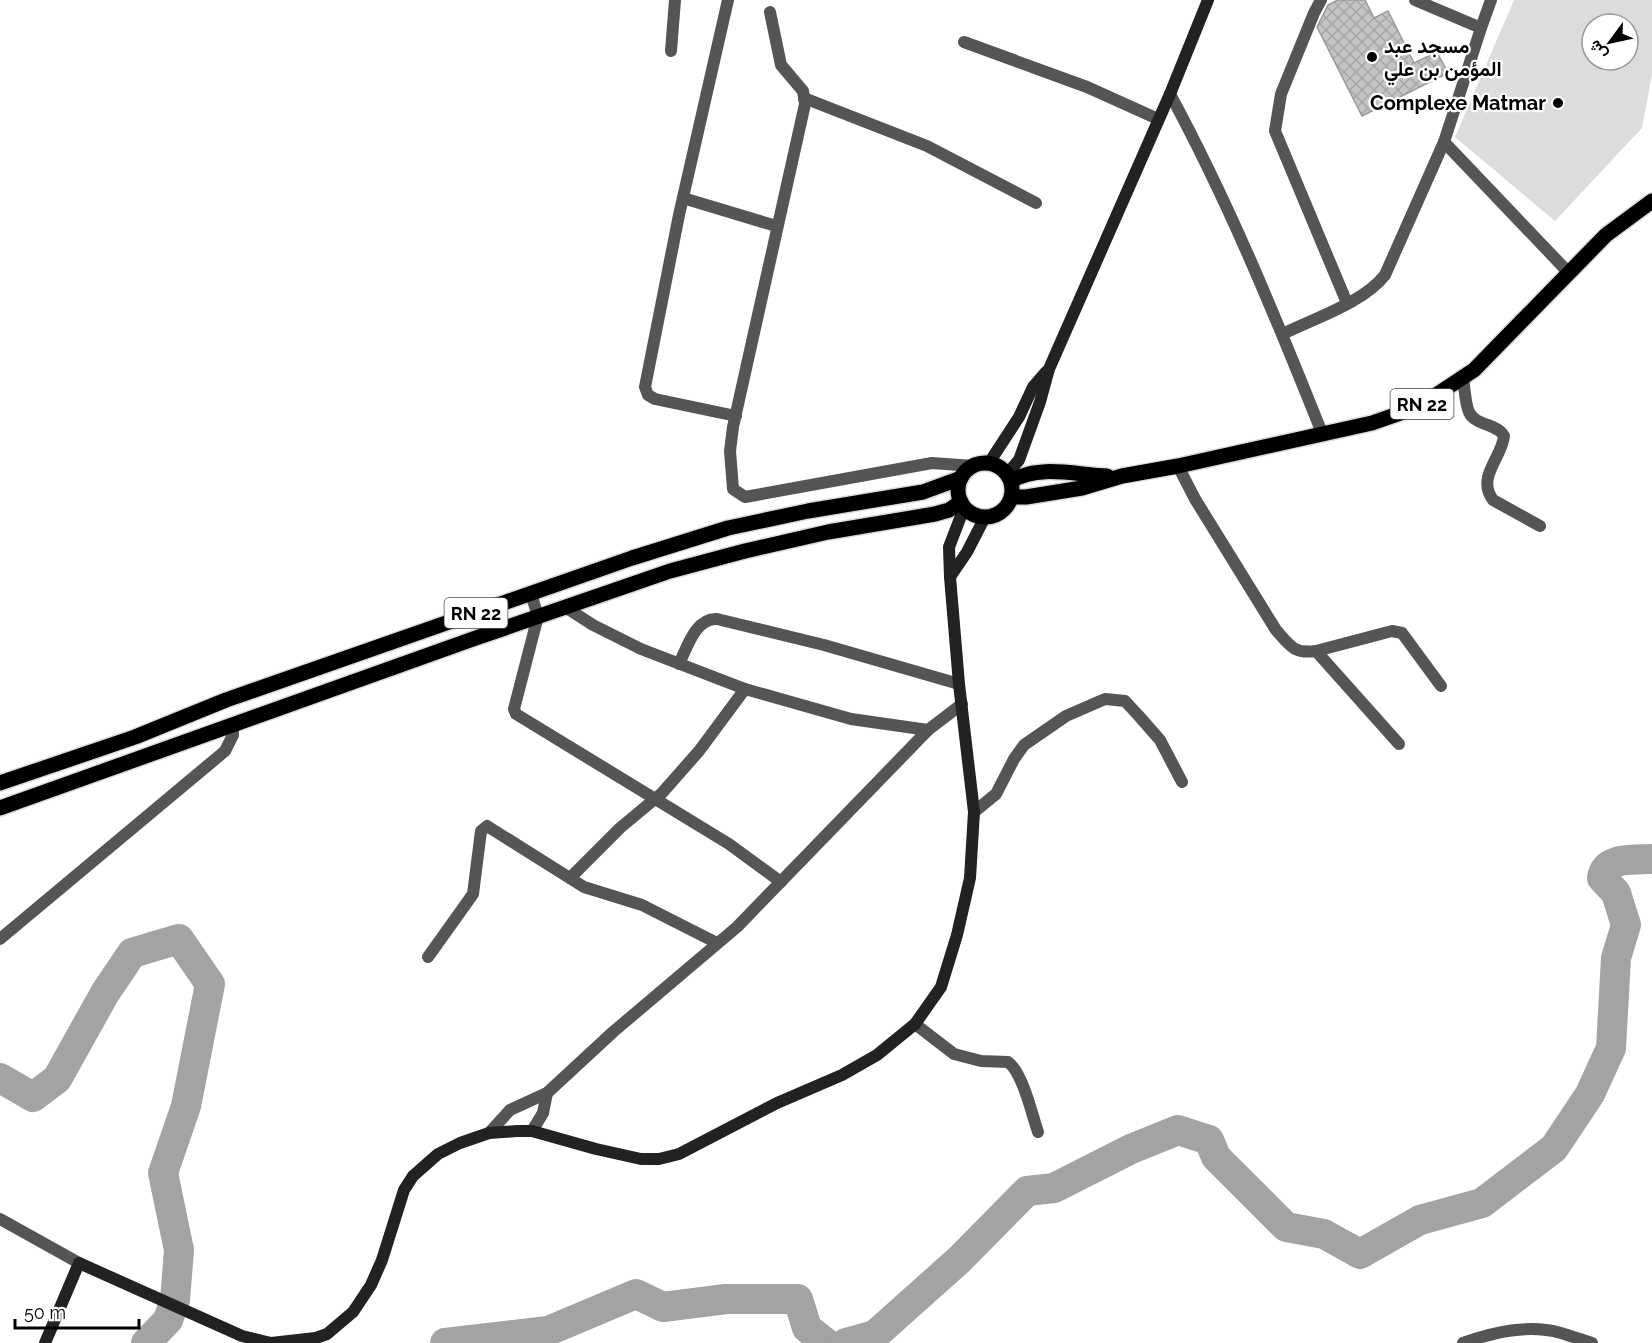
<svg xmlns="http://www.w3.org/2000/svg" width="1652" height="1343" font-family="Raleway,Vazirmatn,sans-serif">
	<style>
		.pitch { fill: #dcdcdc; fill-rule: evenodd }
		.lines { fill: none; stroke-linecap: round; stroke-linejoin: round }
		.river { stroke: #a3a3a3; stroke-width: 30 }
		.building { fill: url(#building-cross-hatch); stroke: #999; stroke-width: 1.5 }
		.primary-casing { stroke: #dbdbdb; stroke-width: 18 }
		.street { stroke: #555; stroke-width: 12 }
		.secondary { stroke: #222; stroke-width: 12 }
		.primary { stroke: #000; stroke-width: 15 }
		.poi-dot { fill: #000; stroke: #fff; stroke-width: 2 }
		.labels { text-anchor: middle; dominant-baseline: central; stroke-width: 4.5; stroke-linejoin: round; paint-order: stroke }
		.shield { fill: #fff; stroke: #4c4c4c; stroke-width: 1.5 }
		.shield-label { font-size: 18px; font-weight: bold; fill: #000 }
		.poi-label { font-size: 20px; font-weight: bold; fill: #000; stroke: #fff; text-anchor: start }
	</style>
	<defs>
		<pattern id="building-cross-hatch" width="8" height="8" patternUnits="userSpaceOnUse" patternTransform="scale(1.5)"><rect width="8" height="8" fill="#c4c4c4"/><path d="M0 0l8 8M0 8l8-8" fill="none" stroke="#a7a7a7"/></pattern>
	</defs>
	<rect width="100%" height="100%" fill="#fff"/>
	<path class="pitch" d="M1514,0H1652V74L1642,128L1555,221L1455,137ZM1592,24H1628V60H1592Z"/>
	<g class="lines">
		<g class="river">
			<polyline points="0,1078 33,1097 57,1079 105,993 132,953 179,939 210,984 186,1106 163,1173 179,1250 175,1300 168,1320 146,1343"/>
			<polyline points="445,1343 548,1331 636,1294 663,1307 726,1299 798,1299 807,1328 826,1343"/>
			<path d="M846,1343L875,1335L960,1259L1027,1191L1054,1188L1131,1149L1178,1130L1209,1140L1216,1157L1286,1227L1324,1234L1360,1254L1420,1220L1482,1203L1554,1148L1590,1094L1611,1048L1616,958L1626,925L1616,893L1602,878C1605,856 1635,860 1652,859"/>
		</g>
	</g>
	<polygon class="building" points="1338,0 1365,0 1374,18 1388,11 1414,63 1437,52 1448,73 1362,116 1317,27 1328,5"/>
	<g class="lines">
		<defs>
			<g id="primary">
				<circle cx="985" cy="490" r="27"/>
				<path d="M1011,481C1040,464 1076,475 1107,476"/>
				<polyline points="1012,497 1026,497 1082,488 1122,476 1178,466 1372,423 1418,407 1474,370 1606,235 1652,201"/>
				<polyline points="0,783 135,737 226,700 632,558 728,528 808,511 923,492 961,478"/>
				<polyline points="0,808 473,639 670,571 745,551 828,532 935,514 949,510 961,502"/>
			</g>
		</defs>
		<use href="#primary" class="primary-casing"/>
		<g class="street">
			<polyline points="728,0 679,215 645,387 648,395 655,399 736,416"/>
			<polyline points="1321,0 1314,13 1281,94 1275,131 1347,303"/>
			<polyline points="770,12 781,65 803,91 805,104 733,427 730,451 733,489 745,497 932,463 973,466"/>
			<polyline points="1481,28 1491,0"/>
			<polyline points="964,42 1087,87 1158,119"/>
			<polyline points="671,51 675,0"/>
			<path d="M1170,94C1229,203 1276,318 1322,433"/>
			<polyline points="804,98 927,146 1036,203"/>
			<polyline points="1444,142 1568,272"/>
			<polyline points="683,198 776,226"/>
			<path d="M1283,334C1315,318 1363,303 1385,275L1444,142L1481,28L1415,0"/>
			<path d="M1463,379C1465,389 1465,403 1469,412C1475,426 1497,423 1504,436C1502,458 1476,477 1493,500L1540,526"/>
			<path d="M1178,466L1195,499L1276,630C1290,646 1294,654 1316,651L1392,631L1402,633L1441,686"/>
			<polyline points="531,594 538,616 514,709 516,714 729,844 781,882"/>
			<polyline points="565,607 593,625 641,649 745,689 851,719 928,730"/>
			<polyline points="1316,651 1399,744"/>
			<path d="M679,664C687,648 695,618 717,619L824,645L959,684"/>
			<polyline points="974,812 996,794 1014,759 1024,745 1066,716 1105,699 1125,701 1138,715 1160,740 1182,782"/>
			<polyline points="570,878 620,828 662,793 699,751 745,689"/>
			<polyline points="0,939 225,751 233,735 233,726"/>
			<polyline points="428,957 473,894 481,831 487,826 584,887 642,905 717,943"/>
			<path d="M915,1024L954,1054L981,1061L1008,1062C1023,1073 1032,1115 1038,1132"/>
			<polyline points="532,1131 543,1113 547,1093"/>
			<polyline points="489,1133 510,1110 547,1093 613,1032 737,927 928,730 962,704"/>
			<polyline points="0,1219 79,1263"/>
			<path d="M1463,1343C1494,1332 1528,1324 1561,1333C1571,1336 1582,1340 1592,1343"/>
		</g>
		<g class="secondary">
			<polyline points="989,463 1019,417 1033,387 1046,372"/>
			<polyline points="1007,474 1019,460 1040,402 1049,369 1170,94 1208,0"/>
			<polyline points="950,577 967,552 985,517"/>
			<polyline points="45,1343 79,1263 242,1336 271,1343 316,1338 327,1334 353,1312 371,1285 382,1260 404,1190 413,1176 438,1154 460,1143 489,1133 517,1131 532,1131 596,1149 641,1159 659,1159 679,1154 777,1103 842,1075 877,1055 915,1024 941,987 957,935 970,878 974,812 959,684 950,577 949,547 964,508"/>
		</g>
		<use href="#primary" class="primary"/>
	</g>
	<g class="poi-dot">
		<circle cx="1372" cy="57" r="6"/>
		<circle cx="1558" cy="103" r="6"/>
	</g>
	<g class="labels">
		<g class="shield">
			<rect x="1390.5" y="389" width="63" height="30" rx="4.5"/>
			<rect x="444.5" y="598" width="63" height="30" rx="4.5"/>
		</g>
		<g class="shield-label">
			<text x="1422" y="404">RN 22</text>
			<text x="476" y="613">RN 22</text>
		</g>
		<g class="poi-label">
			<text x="1384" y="46">مسجد عبد<tspan x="1384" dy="23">المؤمن بن علي</tspan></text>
			<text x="1546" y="103" text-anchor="end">Complexe Matmar</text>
		</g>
	</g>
	<g transform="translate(1610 42) rotate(237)"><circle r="28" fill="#ffffff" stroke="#999999" stroke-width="1.5"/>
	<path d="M0-4.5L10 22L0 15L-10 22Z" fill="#000000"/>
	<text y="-9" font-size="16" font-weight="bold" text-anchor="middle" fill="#000000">ش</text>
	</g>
	<path d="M15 1319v9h124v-9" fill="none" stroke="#000000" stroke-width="3"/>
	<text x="24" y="1319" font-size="18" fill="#000000" stroke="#ffffff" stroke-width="4.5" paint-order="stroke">50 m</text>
</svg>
